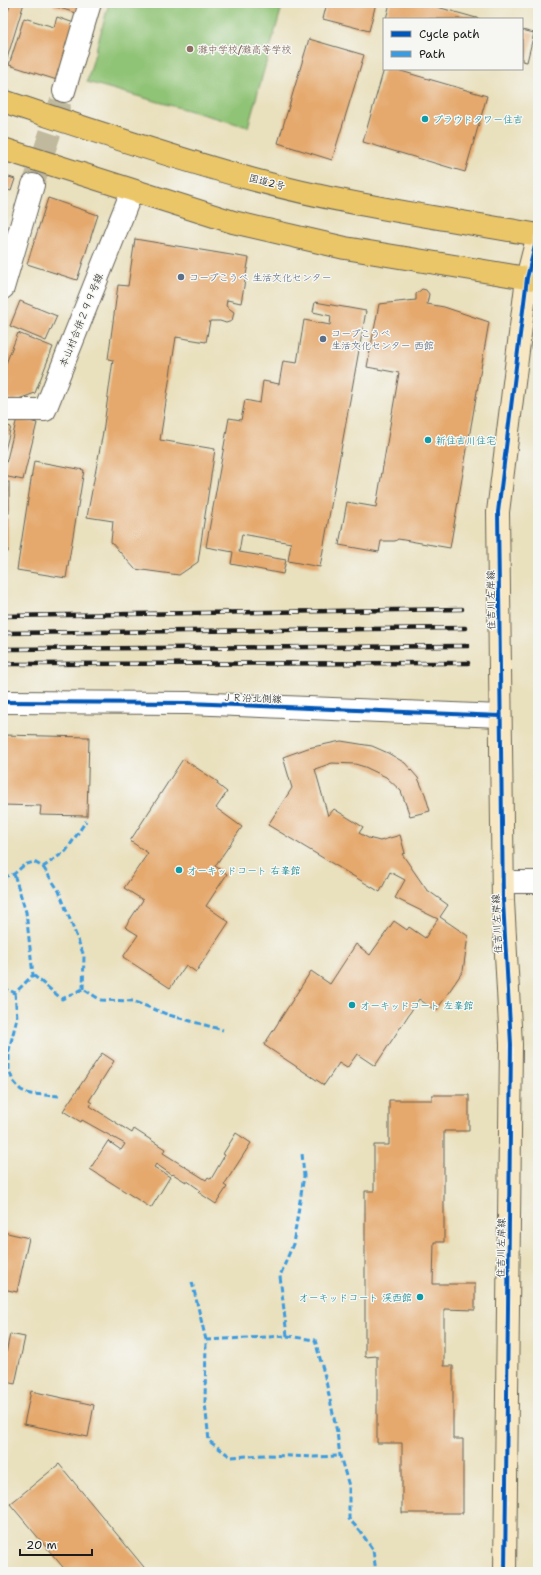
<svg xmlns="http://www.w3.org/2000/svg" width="541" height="1575" font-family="'Shantell Sans','Klee One',sans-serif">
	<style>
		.green { fill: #8fc374; stroke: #567048 }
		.building { fill: #e5a96d }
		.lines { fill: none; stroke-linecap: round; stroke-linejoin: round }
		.street-tunnel { stroke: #c0b99d; stroke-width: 22; stroke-dasharray: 22 11; stroke-linecap: butt }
		.street-casing { stroke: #646154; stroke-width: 24 }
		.secondary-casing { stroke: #646154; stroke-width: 24 }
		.highway-casing { stroke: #646154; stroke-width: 24 }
		.street { stroke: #fff; stroke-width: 22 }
		.secondary { stroke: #f7e8c3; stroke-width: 22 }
		.highway { stroke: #ebc669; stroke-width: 22 }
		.rail-casing { stroke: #1c1c1c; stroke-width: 4.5 }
		.rail { stroke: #f6f6f2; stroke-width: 3; stroke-dasharray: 9; stroke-linecap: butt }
		.quiet { stroke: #3c9bdf; stroke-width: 3; stroke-dasharray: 6 3; stroke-linecap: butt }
		.cycleway-casing { stroke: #f6f6f2; stroke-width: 6 }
		.cycleway { stroke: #0057b8; stroke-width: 4 }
		.education-dot { fill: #8d6e63; stroke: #f6f6f2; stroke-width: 1.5 }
		.culture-dot { fill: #0f9aa8; stroke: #f6f6f2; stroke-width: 1.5 }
		.service-dot { fill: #5c6f8a; stroke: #f6f6f2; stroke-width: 1.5 }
		.labels { text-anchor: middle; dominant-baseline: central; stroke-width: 3; stroke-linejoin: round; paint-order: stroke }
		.education-label { font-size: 10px; fill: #785e54; stroke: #f6f6f2; text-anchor: start }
		.culture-label { font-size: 10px; fill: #0d838f; stroke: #f6f6f2; text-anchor: start }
		.street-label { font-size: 10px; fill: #1c1c1c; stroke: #f6f6f2 }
		.service-label { font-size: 10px; fill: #4e5e75; stroke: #f6f6f2; text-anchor: start }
	</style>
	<rect width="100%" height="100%" fill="#f6f6f2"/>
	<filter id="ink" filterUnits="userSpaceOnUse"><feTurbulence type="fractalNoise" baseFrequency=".025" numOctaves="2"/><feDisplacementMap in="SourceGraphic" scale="8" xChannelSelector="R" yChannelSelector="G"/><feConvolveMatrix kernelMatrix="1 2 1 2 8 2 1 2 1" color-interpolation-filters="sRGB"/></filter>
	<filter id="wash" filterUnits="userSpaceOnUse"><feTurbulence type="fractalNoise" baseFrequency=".012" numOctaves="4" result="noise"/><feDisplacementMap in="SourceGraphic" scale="16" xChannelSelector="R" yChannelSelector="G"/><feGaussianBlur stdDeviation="0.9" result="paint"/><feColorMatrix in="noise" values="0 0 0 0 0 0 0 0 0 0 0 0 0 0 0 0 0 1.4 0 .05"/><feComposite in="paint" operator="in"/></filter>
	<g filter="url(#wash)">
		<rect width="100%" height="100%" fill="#e9e0bd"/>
		<polygon class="green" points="109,3 283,3 248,127 87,82"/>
		<g id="blocks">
			<g class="building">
				<polygon points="11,3 24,3 5,65 3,64 3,9 8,11"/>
				<polygon points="54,3 80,3 76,13 53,6"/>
				<polygon points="327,3 376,3 369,31 323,19"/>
				<polygon points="390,3 423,3 480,19 386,19"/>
				<polygon points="57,17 74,23 57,80 9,65 24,18 54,27"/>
				<polygon points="522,30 534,33 527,62 522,61"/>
				<polygon points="309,39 364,55 332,160 278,143"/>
				<polygon points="384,69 394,69 487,96 465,172 363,142"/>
				<polygon points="3,175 15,179 11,191 3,188"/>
				<polygon points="48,198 98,215 77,280 27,264"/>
				<polygon points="135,239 249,258 241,303 227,300 226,306 234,312 232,321 226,323 220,321 210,321 206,342 176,337 160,440 215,449 198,562 179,575 135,569 111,542 113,521 87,517 103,432 113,360 108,359 118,285 128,286"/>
				<polygon points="422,289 426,290 429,294 427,304 444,307 489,322 450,548 398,539 395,541 381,541 379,552 339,545 347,502 376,507 399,373 367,367 379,304 416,300 416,294"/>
				<polygon points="20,301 57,316 46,341 10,326"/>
				<polygon points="315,302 366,311 320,567 288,561 291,543 242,534 239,552 286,560 283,574 231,564 233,552 206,547 229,418 241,420 245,400 260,403 263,381 279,384 283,361 297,363 304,320 330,325 331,316 313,312"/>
				<polygon points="18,333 53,347 35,393 13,401 3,397 3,371"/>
				<polygon points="17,418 37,423 23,480 3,476"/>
				<polygon points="3,424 11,427 5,450 3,450"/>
				<polygon points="34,461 84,470 66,578 17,570"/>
				<rect x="3" y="482" width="6" height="31"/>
				<polygon points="3,518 8,518 8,552 3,551"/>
				<polygon points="3,735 89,737 87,816 40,815 41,806 3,805"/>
				<polygon points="341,741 372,746 388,753 405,763 418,778 425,794 430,811 410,816 401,791 386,777 365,767 355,764 332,763 315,769 328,816 334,809 363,827 359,833 368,838 380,841 400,835 405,853 402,854 426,889 448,905 440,917 468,936 463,971 436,1011 419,999 375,1066 357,1054 347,1068 339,1063 324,1085 264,1045 311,971 330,984 356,944 370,955 394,921 407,930 409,927 425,938 438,919 395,898 405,880 390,872 380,892 268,825 292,788 283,757 308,748"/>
				<polygon points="183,759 218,782 217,784 227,792 216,808 242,827 215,866 227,874 206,906 229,922 196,972 186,965 170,988 123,957 138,935 125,927 143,900 124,888 148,853 130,841"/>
				<polygon points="102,1053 114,1061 89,1101 92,1103 90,1106 132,1133 134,1129 165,1149 163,1153 206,1180 208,1177 211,1179 225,1155 223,1154 236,1133 251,1143 224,1185 227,1187 216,1204 198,1192 200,1190 186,1180 186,1182 173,1174 172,1175 156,1164 154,1167 170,1177 151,1208 90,1169 108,1141 121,1150 125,1144 82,1120 81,1122 63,1111"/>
				<polygon points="432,1095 469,1095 469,1131 444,1131 444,1242 434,1242 433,1284 475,1284 475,1310 444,1309 444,1366 453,1366 453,1439 463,1439 463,1513 402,1513 402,1443 377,1443 377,1356 365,1357 365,1191 374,1191 374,1145 389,1145 389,1100 432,1100"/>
				<polygon points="3,1232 29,1238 17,1292 3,1289"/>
				<polygon points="10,1334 25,1337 15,1384 3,1381 3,1368"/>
				<polygon points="31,1391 94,1405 88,1437 24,1424"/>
				<polygon points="59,1464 148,1572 67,1572 10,1504"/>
			</g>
		</g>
	</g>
	<g filter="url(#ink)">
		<use href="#blocks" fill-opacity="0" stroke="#646154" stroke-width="1"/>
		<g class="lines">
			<polyline class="street-tunnel" points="33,185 64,91"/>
			<defs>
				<g id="street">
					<polyline points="64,91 90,3"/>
					<polyline points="3,288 33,185"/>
					<polyline points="3,410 45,410 132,191"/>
					<polyline points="3,702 188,703 500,716"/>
					<polyline points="503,882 538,882"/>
				</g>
				<polyline id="secondary" points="505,1572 511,1044 503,901 498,512 527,278 538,235"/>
				<g id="highway">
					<path d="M3,101C85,128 167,156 251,179C345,205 442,218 538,235"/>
					<polyline points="3,149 233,222 345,248 538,280"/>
				</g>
			</defs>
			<use href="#street" class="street-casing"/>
			<use href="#secondary" class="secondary-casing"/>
			<use href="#highway" class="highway-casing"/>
			<use href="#street" class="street"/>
			<use href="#secondary" class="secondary"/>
			<use href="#highway" class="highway"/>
			<defs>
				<g id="rail">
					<polyline points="3,616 462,609"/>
					<polyline points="3,633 465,628"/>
					<polyline points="3,649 468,646"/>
					<polyline points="3,664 468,663"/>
				</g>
			</defs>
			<use href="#rail" class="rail-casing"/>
			<use href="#rail" class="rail"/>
			<g class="quiet">
				<polyline points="43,867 59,891 84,956 83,989"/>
				<polyline points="3,877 14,874 24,865 34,862 43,867 66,851 86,821"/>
				<polyline points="33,975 62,999 83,989 101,1000 133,1001 169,1015 223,1030"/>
				<polyline points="3,987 15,993 33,975 26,912 14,874"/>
				<polyline points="15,993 17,1018 9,1050 9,1070 13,1081 21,1090 30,1094 59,1096"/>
				<polyline points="192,1282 206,1340 205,1403 209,1441 231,1457 265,1455 314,1457 340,1456"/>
				<polyline points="287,1336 315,1340 325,1377 337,1432 340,1456 349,1486 349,1519 360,1531 373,1550 376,1572"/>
				<polyline points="206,1340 287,1336 280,1276 293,1244 304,1176 302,1153"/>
			</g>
			<defs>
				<g id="cycleway">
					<polyline points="3,702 188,703 500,716"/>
					<polyline points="505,1572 511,1044 503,901 498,512 527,278 538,234"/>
				</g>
			</defs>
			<use href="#cycleway" class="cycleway-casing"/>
			<use href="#cycleway" class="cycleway"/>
		</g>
	</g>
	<circle class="education-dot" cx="190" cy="49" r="4"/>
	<g class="culture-dot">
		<circle cx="425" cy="119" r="4"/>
		<circle cx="428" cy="440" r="4"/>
		<circle cx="179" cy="870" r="4"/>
		<circle cx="352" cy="1005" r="4"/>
		<circle cx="420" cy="1297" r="4"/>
	</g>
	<g class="service-dot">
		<circle cx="181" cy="277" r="4"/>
		<circle cx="323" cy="339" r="4"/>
	</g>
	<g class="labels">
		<g class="education-label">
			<text x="198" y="49">灘中学校/灘高等学校</text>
		</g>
		<g class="culture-label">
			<text x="433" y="119">プラウドタワー住吉</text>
			<text x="436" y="440">新住吉川住宅</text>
			<text x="187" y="870">オーキッドコート 右峯館</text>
			<text x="360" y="1005">オーキッドコート 左峯館</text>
			<text x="412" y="1297" text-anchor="end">オーキッドコート 渓西館</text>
		</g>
		<g class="street-label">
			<text transform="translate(267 182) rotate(14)">国道2号</text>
			<text transform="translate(81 320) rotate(-68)">本山村合併２９９号線</text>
			<text transform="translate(491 600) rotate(-91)">住吉川左岸線</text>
			<text transform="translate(252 698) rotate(2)">ＪＲ沿北側線</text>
			<text transform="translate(497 924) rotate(-93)">住吉川左岸線</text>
			<text transform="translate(501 1248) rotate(-89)">住吉川左岸線</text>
		</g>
		<g class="service-label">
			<text x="189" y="277">コープこうべ 生活文化センター</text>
			<text x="331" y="333">コープこうべ<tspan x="331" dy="12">生活文化センター 西館</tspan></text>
		</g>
	</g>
	<rect width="541" height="1575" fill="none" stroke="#f6f6f2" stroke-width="16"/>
	<rect x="383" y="18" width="140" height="52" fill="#f6f6f2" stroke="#9f9f9c"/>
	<rect x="391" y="31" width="20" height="6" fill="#0057b8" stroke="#9f9f9c"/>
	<text x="419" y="38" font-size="12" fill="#1c1c1c">Cycle path</text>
	<rect x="391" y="51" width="20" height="6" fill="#3c9bdf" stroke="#9f9f9c"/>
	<text x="419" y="58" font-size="12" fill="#1c1c1c">Path</text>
	<path d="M20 1549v6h72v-6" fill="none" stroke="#1c1c1c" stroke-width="2"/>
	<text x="26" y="1549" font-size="12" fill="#1c1c1c" stroke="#f6f6f2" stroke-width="3" paint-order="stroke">20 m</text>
</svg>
